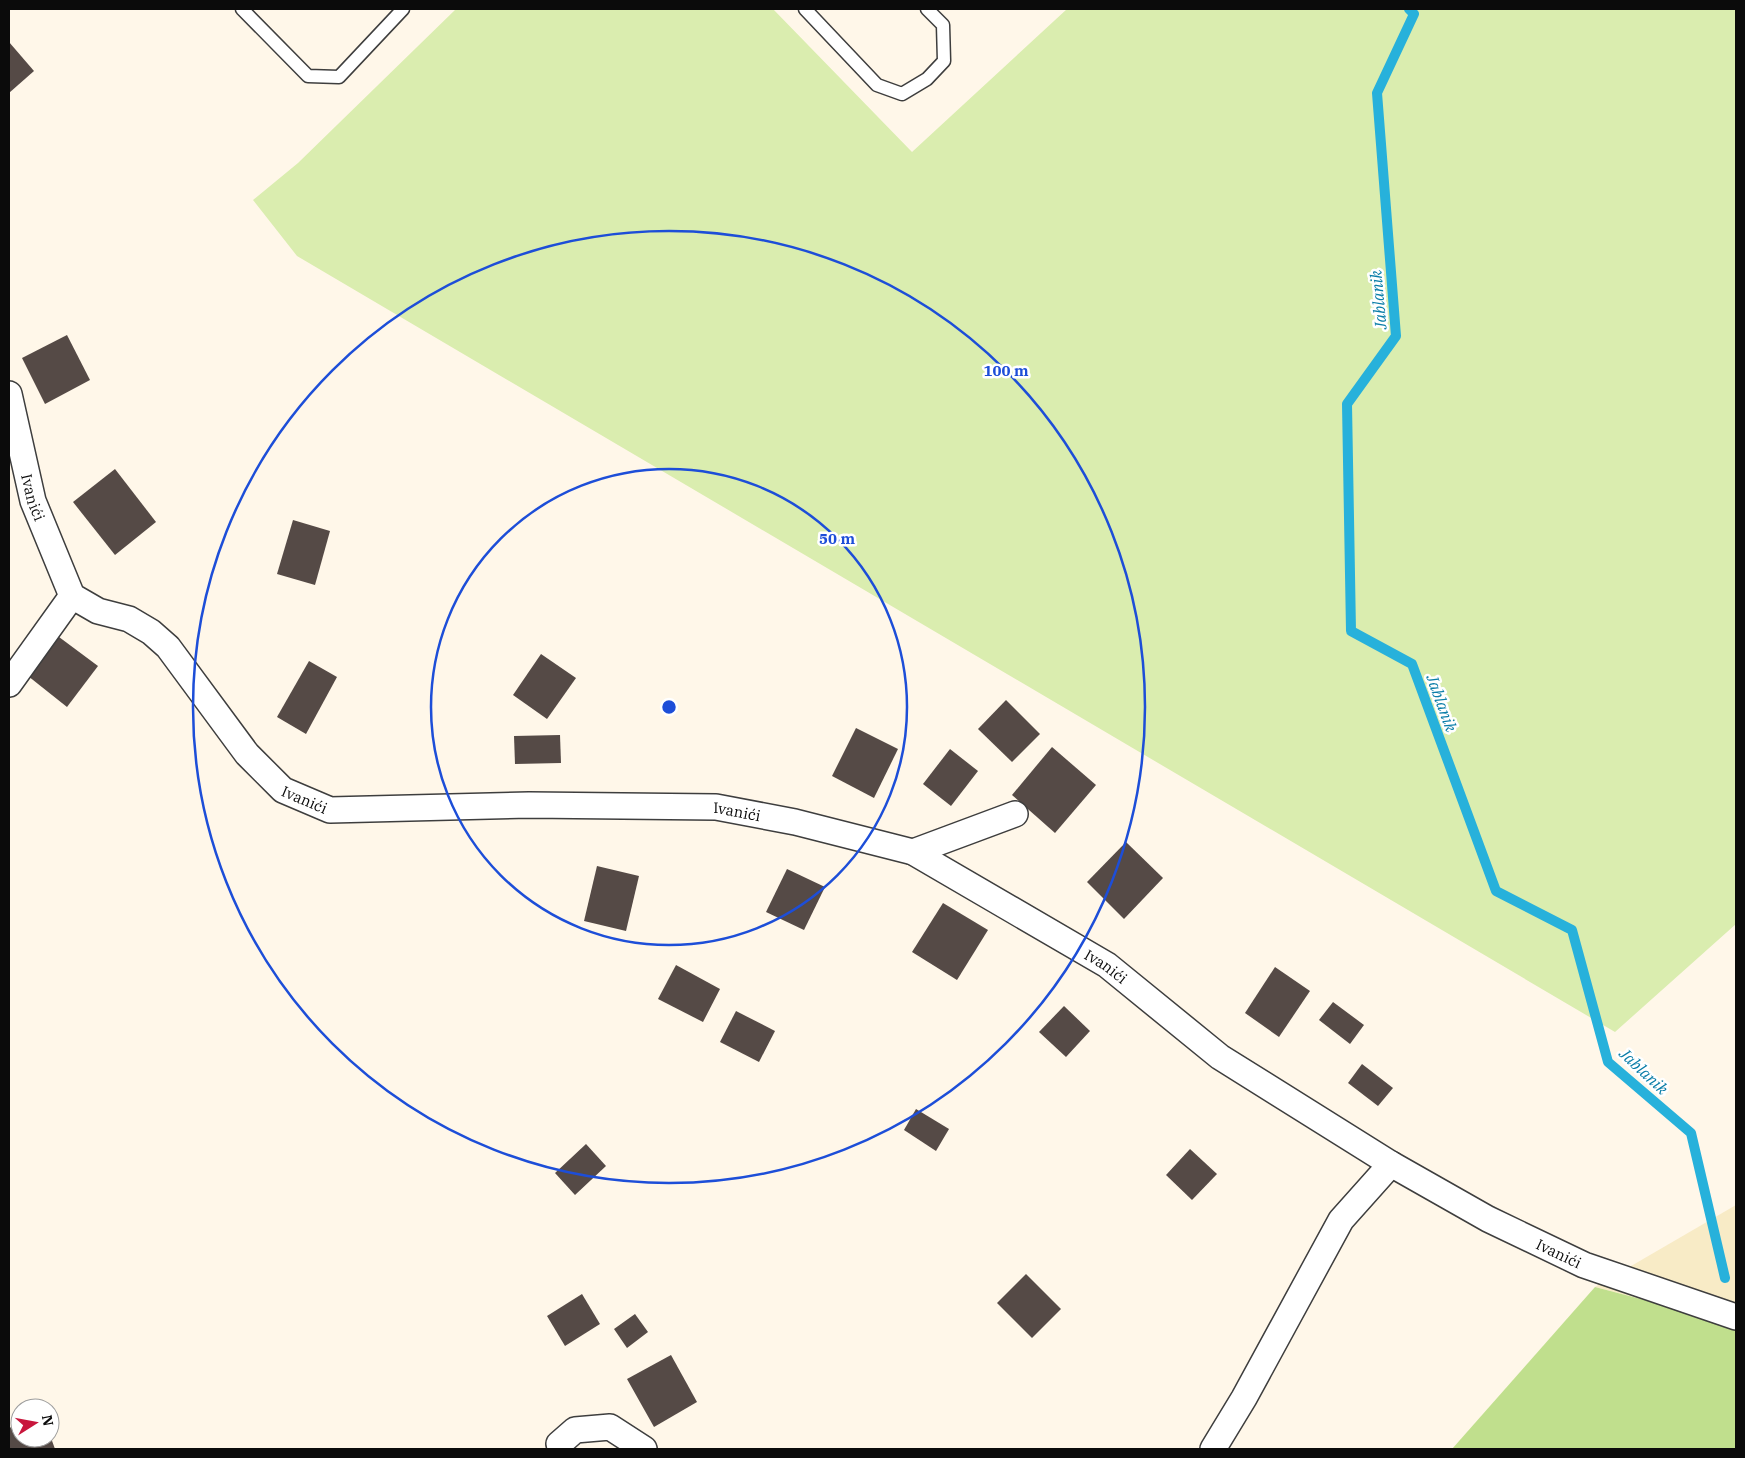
<svg xmlns="http://www.w3.org/2000/svg" width="1745" height="1458" font-family="'IBM Plex Serif',serif">
	<style>
		.farmland { fill: #f8ebc6 }
		.green { fill: #daedaf }
		.forest { fill: #c0df8d }
		.lines { fill: none; stroke-linecap: round; stroke-linejoin: round }
		.stream { stroke: #27b1db; stroke-width: 10 }
		.building { fill: #554a46 }
		.lane-casing { stroke: #3e3e3e; stroke-width: 15 }
		.street-casing { stroke: #3e3e3e; stroke-width: 28 }
		.lane { stroke: #fff; stroke-width: 12 }
		.street { stroke: #fff; stroke-width: 25 }
		.ring { fill: none; stroke: #1d4ed8; stroke-width: 2.5 }
		.labels { text-anchor: middle; dominant-baseline: central; stroke-width: 5; stroke-linejoin: round; paint-order: stroke }
		.street-label { font-size: 15px; fill: #0b0b0b; stroke: #fff }
		.water-label { font-size: 16px; font-style: italic; fill: #097da8; stroke: #fff }
		.centre { fill: #1d4ed8; stroke: #fff; stroke-width: 2.5 }
		.ring-label { font-size: 15px; text-anchor: middle; font-weight: bold; fill: #1d4ed8; stroke: #fff; stroke-width: 5; stroke-linejoin: round; paint-order: stroke }
	</style>
	<rect width="100%" height="100%" fill="#fff7e9"/>
	<polygon class="farmland" points="1736,1205 1736,1324 1595,1287"/>
	<polygon class="green" points="456,9 773,9 912,152 1067,9 1736,9 1736,924 1615,1032 297,256 253,200 298,163"/>
	<polygon class="forest" points="1595,1287 1736,1324 1736,1449 1452,1449"/>
	<g class="lines">
		<polyline class="stream" points="1409,9 1414,14 1377,93 1396,336 1347,404 1351,631 1412,664 1496,891 1572,930 1608,1062 1691,1133 1725,1278"/>
	</g>
	<g class="building">
		<polygon points="9,42 34,71 9,93"/>
		<polygon points="67,335 90,380 45,404 22,358"/>
		<polygon points="115,469 156,522 115,555 73,502"/>
		<polygon points="293,520 330,531 315,585 277,574"/>
		<polygon points="59,637 98,666 67,707 28,676"/>
		<polygon points="541,654 576,678 547,719 513,695"/>
		<polygon points="309,661 337,677 306,734 277,717"/>
		<polygon points="1006,700 1040,734 1012,762 978,729"/>
		<polygon points="856,728 898,749 874,798 832,776"/>
		<polygon points="560,735 561,763 515,764 514,736"/>
		<polygon points="1052,747 1096,785 1055,833 1012,795"/>
		<polygon points="950,749 978,771 951,806 923,784"/>
		<polygon points="1126,842 1163,878 1124,919 1087,882"/>
		<polygon points="597,866 639,876 626,931 584,921"/>
		<polygon points="787,869 825,887 804,930 766,912"/>
		<polygon points="943,903 988,930 957,980 912,952"/>
		<polygon points="676,965 720,989 703,1022 658,999"/>
		<polygon points="1275,967 1310,991 1279,1037 1245,1013"/>
		<polygon points="1333,1002 1364,1025 1350,1044 1319,1020"/>
		<polygon points="1064,1006 1090,1031 1066,1057 1039,1032"/>
		<polygon points="736,1011 775,1031 759,1062 720,1042"/>
		<polygon points="1362,1064 1393,1088 1378,1106 1348,1083"/>
		<polygon points="916,1109 949,1129 936,1151 904,1130"/>
		<polygon points="586,1144 606,1166 575,1195 555,1173"/>
		<polygon points="1190,1149 1217,1174 1192,1200 1166,1175"/>
		<polygon points="1026,1274 1061,1309 1032,1338 997,1303"/>
		<polygon points="582,1294 600,1324 565,1346 547,1316"/>
		<polygon points="635,1314 648,1332 627,1348 614,1329"/>
		<polygon points="671,1355 697,1402 654,1427 627,1379"/>
		<polygon points="20,1424 20,1438 51,1438 55,1449 9,1449 9,1428"/>
	</g>
	<g class="lines">
		<defs>
			<g id="lane">
				<polyline points="242,9 308,76 339,77 403,9"/>
				<polyline points="805,9 877,85 902,94 927,79 944,61 943,25 927,9"/>
			</g>
			<g id="street">
				<path id="s1" d="M9,394L33,501L72,596L98,611L129,619L151,632L168,647L247,754L283,790L330,810L529,805L716,807L795,822L913,852L1107,965L1220,1057L1391,1164L1488,1219L1584,1265L1736,1317"/>
				<polyline points="9,684 72,596"/>
				<polyline points="913,852 1015,814"/>
				<polyline points="559,1444 575,1430 610,1427 644,1449"/>
				<polyline points="1213,1449 1244,1398 1341,1220 1391,1164"/>
			</g>
		</defs>
		<use href="#lane" class="lane-casing"/>
		<use href="#street" class="street-casing"/>
		<use href="#lane" class="lane"/>
		<use href="#street" class="street"/>
	</g>
	<g class="ring">
		<circle cx="669" cy="707" r="238"/>
		<circle cx="669" cy="707" r="476"/>
	</g>
	<g class="labels">
		<g class="street-label">
			<text stroke="none"><textPath href="#s1" startOffset="106">Ivanići</textPath></text>
			<text stroke="none"><textPath href="#s1" startOffset="530">Ivanići</textPath></text>
			<text stroke="none"><textPath href="#s1" startOffset="965">Ivanići</textPath></text>
			<text stroke="none"><textPath href="#s1" startOffset="1370">Ivanići</textPath></text>
			<text stroke="none"><textPath href="#s1" startOffset="1908">Ivanići</textPath></text>
		</g>
		<g class="water-label">
			<text transform="translate(1378 300) rotate(-95)">Jablanik</text>
			<text transform="translate(1442 703) rotate(70)">Jablanik</text>
			<text transform="translate(1644 1071) rotate(43)">Jablanik</text>
		</g>
	</g>
	<circle cx="669" cy="707" r="8" class="centre"/>
	<g class="ring-label">
		<text x="1006" y="376">100 m</text>
		<text x="837" y="544">50 m</text>
	</g>
	<rect width="1745" height="1458" fill="none" stroke="#0b0b0b" stroke-width="20"/>
	<g transform="translate(35 1423) rotate(79)"><circle r="24" fill="#ffffff" stroke="#9d9d9d"/>
	<path d="M0-4L9 19L0 12L-9 19Z" fill="#c8163c"/>
	<text y="-8" font-size="14" font-weight="bold" text-anchor="middle" fill="#0b0b0b">N</text>
	</g>
</svg>
